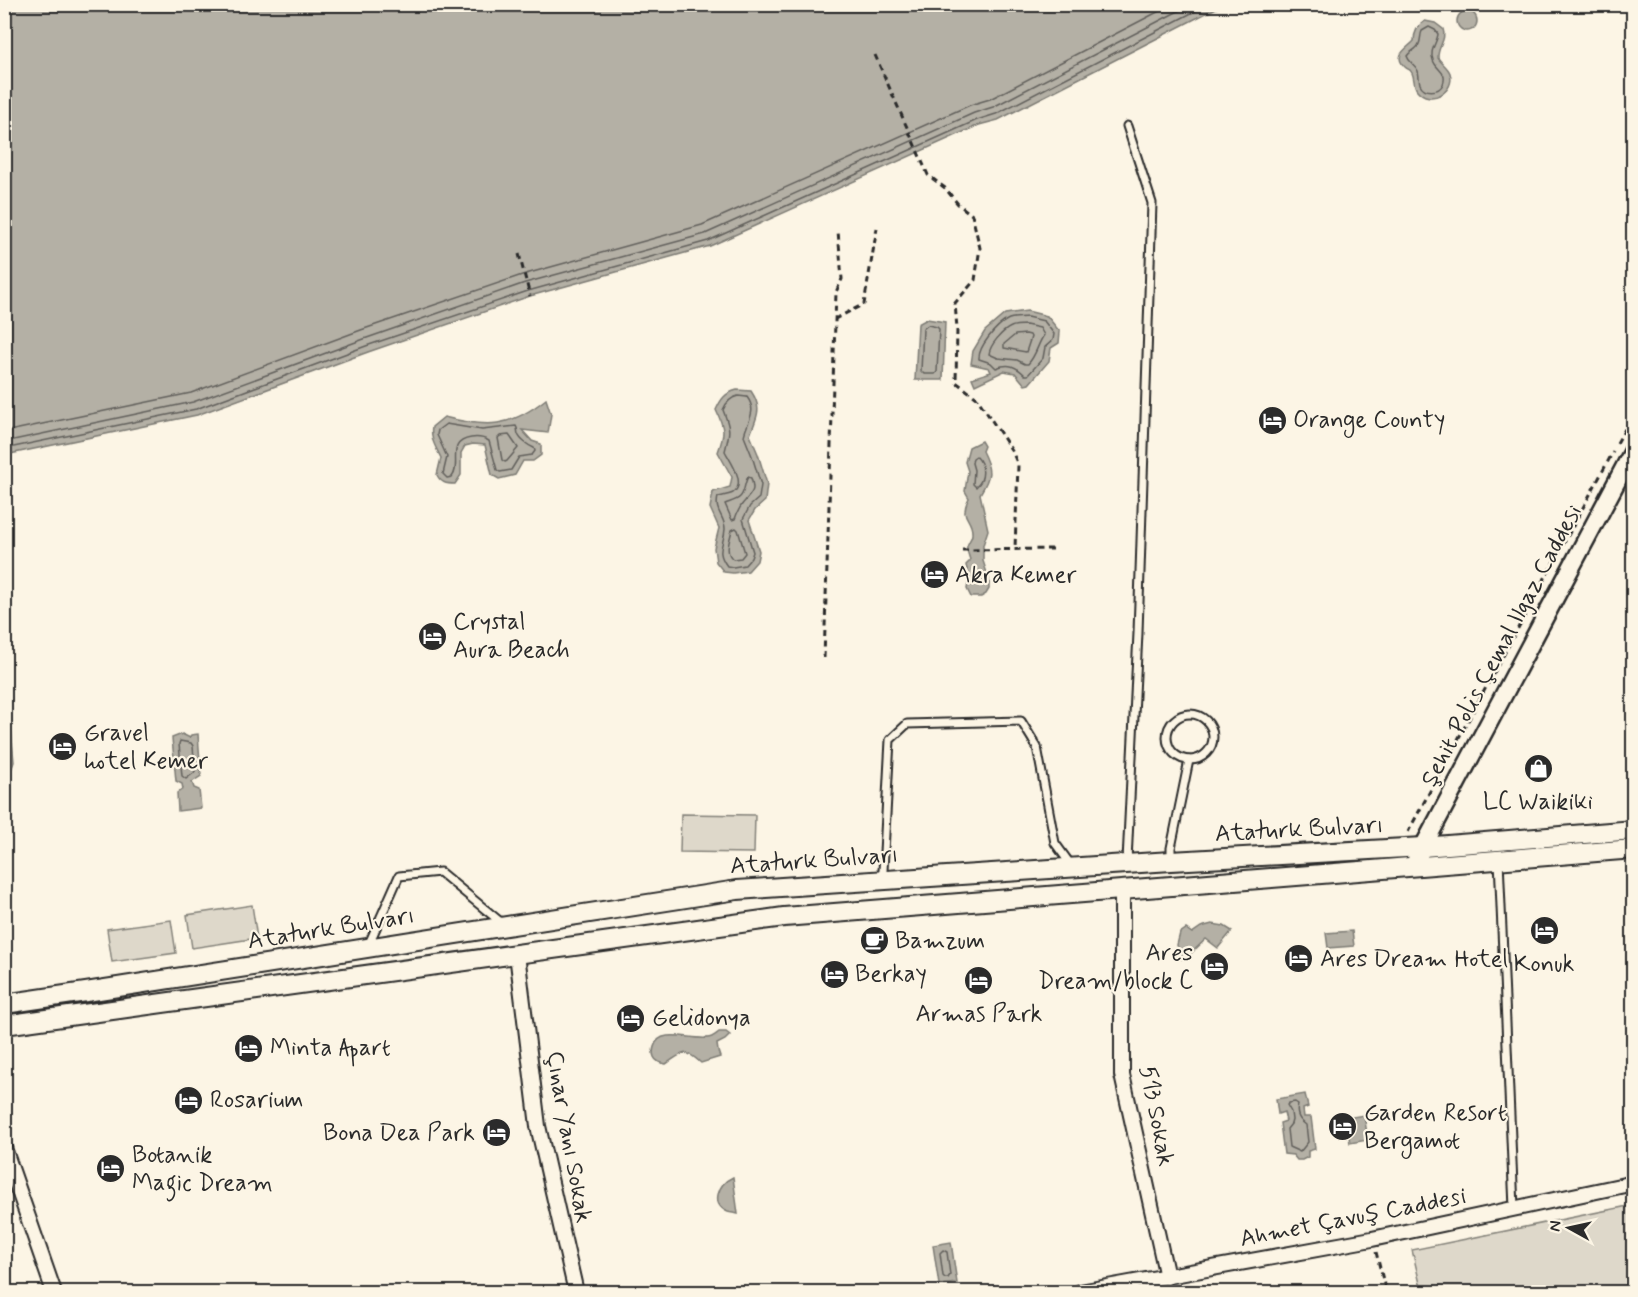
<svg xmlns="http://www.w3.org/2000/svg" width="1638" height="1297" font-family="Mynerve,sans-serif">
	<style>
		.green { fill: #ded8ca; stroke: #84827a; stroke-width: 1.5 }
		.water { fill: #b4b0a5; stroke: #7d7b74; stroke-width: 1.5 }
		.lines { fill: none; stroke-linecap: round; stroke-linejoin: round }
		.shore { stroke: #62605c; stroke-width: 1.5 }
		.service-casing { stroke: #2b2b2b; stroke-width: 11 }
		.minor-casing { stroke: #2b2b2b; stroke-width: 18 }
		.tertiary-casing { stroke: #2b2b2b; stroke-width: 21 }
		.secondary-casing { stroke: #2b2b2b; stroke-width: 22 }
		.path { stroke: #2b2b2b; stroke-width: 3; stroke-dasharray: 6 4.5; stroke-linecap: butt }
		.service { stroke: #fcf5e5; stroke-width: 7 }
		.minor { stroke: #fcf5e5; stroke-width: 14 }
		.tertiary { stroke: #fcf5e5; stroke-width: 16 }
		.secondary { stroke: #fcf5e5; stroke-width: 18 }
		.labels { text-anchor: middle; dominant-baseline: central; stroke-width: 4.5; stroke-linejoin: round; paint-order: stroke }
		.poi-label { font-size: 24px; fill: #2b2b2b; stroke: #fcf5e5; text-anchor: start }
		.street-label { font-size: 24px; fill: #2b2b2b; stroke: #fcf5e5 }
	</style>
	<rect width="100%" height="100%" fill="#fcf5e5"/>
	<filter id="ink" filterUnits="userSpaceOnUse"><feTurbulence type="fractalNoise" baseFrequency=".0167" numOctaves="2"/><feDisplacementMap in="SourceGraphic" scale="12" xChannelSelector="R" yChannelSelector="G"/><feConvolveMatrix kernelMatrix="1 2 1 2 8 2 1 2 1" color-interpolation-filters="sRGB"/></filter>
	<g filter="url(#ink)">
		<g class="green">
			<polygon points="681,814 755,815 754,853 680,852"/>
			<polygon points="252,905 257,938 192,948 187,915"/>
			<polygon points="171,920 176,953 112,962 107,929"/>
			<polygon points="1633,1205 1633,1292 1422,1292 1412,1250"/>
		</g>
		<g class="water">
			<polygon points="4,5 5,4 1222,5 998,120 979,125 710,246 530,296 368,352 197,415 5,455"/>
			<circle cx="1467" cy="21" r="10"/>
			<path d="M1425,21L1435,23L1443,29C1447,40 1437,47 1438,58C1441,63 1448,67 1450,73C1456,92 1430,106 1417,90C1413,85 1415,79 1412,73C1409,67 1409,71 1405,67C1392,55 1408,48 1414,41C1414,32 1417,26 1425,21Z"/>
			<polygon points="1027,311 1047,316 1060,332 1059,343 1051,348 1049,361 1029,384 1025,385 1015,373 1004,371 975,385 972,378 991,372 989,368 971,364 973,351 985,331 1005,314"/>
			<polygon points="927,319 945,322 943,380 915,380 918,324"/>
			<path d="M737,390L751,391C763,409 757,416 750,435L758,454L767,484L765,501L755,510L749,520L759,551L757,561L748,571L733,573L724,572L716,562L714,548L719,528L710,508L713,492L730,487L732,477L718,452C725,433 725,429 716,410C721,399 725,393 737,390Z"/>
			<path d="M546,399L551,414L548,433L522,430L532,441L541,444V455L533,461H523L515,475L499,479L492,475L485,445L473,444L465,446L461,453V475L455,484C446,484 441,483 437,475L441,458C436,447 430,440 432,427L444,417C487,428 510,428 546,399Z"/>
			<path d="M981,441L984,446L982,451C992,471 991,476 980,494L988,530L983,545V561L989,579V589L986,594L981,597H971L967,589L969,579L966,565L970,561C970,557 966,551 967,547C967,543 972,539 972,534C973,517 958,519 969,498L965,491L968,471L965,462L969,447Z"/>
			<polygon points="5,662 14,762 11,770 5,778"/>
			<polygon points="182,734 190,738 191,735 198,734 201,776 192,782 194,788 199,790 201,808 178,811 177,793 183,789 182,784 176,781 172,738"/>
			<polygon points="1212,924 1224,926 1232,931 1218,948 1206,939 1185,959 1181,959 1177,945 1180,933 1186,929 1192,933 1201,927"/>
			<polygon points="1352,931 1354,946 1328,948 1326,933"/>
			<path d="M719,1032H726L730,1035L725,1040L717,1044L718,1051L720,1057L701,1063C684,1047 683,1053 666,1064C661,1063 656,1062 654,1057C652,1053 653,1051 654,1047C659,1027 691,1040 707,1038C712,1038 715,1035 719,1032Z"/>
			<polygon points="1305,1094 1308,1107 1303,1109 1304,1117 1311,1117 1315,1149 1308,1151 1308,1157 1302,1160 1297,1160 1293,1155 1284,1154 1280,1123 1286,1121 1284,1112 1278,1114 1276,1099"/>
			<polygon points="1364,1115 1368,1140 1350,1143 1346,1118"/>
			<path d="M733,1177L738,1214C735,1213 731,1213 728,1212C710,1204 718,1184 733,1177Z"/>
			<polygon points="951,1242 957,1283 939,1285 933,1245"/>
		</g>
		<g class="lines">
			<g class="shore">
				<path d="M1429,27L1435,30L1438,34C1437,43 1429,50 1433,60C1436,70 1448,72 1443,84C1439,93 1424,93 1420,84C1419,80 1419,75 1418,71C1415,64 1409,63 1407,56C1410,51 1417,50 1419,44C1421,40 1420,35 1422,31Z"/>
				<path d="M1027,317L1044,321L1054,334L1053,340L1045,347L1043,358L1028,375H1025C1016,366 1009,363 996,368L991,363L979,359C978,347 996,326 1007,320C1012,317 1021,318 1027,317Z"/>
				<polygon points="928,325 937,327 939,329 937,372 935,374 924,374 921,371 923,329"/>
				<path d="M1026,325L1040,328L1044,335C1037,345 1037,354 1028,364H1025L1017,360L998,358L989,354C990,345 1002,331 1011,327C1015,325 1022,325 1026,325Z"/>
				<polygon points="1026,334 1030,335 1031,337 1026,352 1004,348 1004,344 1015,335"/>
				<path d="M738,396L747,397C758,412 747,421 744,436L752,456L761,485L759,498L750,506L743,519L753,552L751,558L745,565L733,567L727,566C715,550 724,546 725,529C725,516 714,512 718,497C722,496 729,495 733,493C747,483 730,461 725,451C730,431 731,430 723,410C726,402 730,398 738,396Z"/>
				<path d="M446,424L482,430L516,426C518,429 517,431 518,434C520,440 529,446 534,448L535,451L532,455L519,457L511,470L500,472L497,470L489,441C484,438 477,437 471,438C445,442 462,465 452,477L447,478L443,474L447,457L437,435L438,430Z"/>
				<polyline points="4,432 191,393 361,330 522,275 702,225 970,105 990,99 1173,4"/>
				<polygon points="509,435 518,448 507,461 505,462 502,460 498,438 500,436"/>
				<polyline points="4,442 193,402 364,339 525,283 705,234 974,113 993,107 1192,4"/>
				<polyline points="4,449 196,409 366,346 528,291 708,241 977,120 996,114 1209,4"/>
				<path d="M976,456C985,465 985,479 976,487L973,484L974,470L972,463L973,458Z"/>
				<path d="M748,477L751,478C755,491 753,491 745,501C740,506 737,513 735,519L732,520L725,504C729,502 736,501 740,497C745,492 744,483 748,477Z"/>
				<path d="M736,528L738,530L745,553L741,558L733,559C724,552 730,540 732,530Z"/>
				<polygon points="180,741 191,743 193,746 195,772 186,779 182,776 179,744"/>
				<path d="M1295,1102L1298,1104C1296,1114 1298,1119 1306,1125L1308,1142L1300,1152L1289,1147L1287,1129L1291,1124L1292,1120L1291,1112L1287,1105L1289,1103Z"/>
				<polygon points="943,1250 947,1252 950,1275 948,1278 945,1278 943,1276 940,1253"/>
			</g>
			<defs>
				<g id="service">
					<circle cx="1190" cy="737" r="23"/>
					<polyline points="1499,860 1514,1208"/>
					<polyline points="1127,861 1138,633 1152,203 1127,126"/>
					<polyline points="1171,861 1171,848 1189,760"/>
					<polyline points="880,879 883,871 890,740 907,724 1021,721 1037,747 1055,843 1071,865"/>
					<polyline points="368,946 399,876 440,872 503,924"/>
				</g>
				<g id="minor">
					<polyline points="1122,890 1122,1075 1167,1277"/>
					<polyline points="517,954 538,1126 576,1292"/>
					<polyline points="4,1148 54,1292"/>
					<polyline points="1080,1292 1372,1239 1634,1183"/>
				</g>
				<polyline id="tertiary" points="1413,866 1634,449"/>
				<g id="secondary">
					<polyline points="4,1004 86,992 737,890 1171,861 1423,847 1634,830"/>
					<polyline points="4,1025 784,917 1634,849"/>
				</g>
			</defs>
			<use href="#service" class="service-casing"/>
			<use href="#minor" class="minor-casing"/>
			<use href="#tertiary" class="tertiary-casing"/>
			<use href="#secondary" class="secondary-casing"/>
			<g class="path">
				<polyline points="875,55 928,175 945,188 958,204 972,215 980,248 975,280 955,303 957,329 956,382 977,398 1012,451 1018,465 1015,548"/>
				<polyline points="519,254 530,296"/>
				<polyline points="835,319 864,304 877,228"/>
				<polyline points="1617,443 1634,413"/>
				<polyline points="4,455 6,475"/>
				<polyline points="962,550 1055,549"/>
				<polyline points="824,658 836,292 842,279 838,231"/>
				<polyline points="1408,832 1613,452"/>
				<polyline points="1376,1252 1386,1292"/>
			</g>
			<use href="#service" class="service"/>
			<use href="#minor" class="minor"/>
			<use href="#tertiary" class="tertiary"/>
			<use href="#secondary" class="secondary"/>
		</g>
	</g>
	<defs>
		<symbol id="hotel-disc" viewBox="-11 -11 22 22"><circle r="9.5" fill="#2b2b2b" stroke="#fcf5e5"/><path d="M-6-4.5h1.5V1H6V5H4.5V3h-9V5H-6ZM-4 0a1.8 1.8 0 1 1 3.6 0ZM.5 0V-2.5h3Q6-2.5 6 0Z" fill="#fff"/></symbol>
		<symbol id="shop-disc" viewBox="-11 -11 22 22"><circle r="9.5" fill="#2b2b2b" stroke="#fcf5e5"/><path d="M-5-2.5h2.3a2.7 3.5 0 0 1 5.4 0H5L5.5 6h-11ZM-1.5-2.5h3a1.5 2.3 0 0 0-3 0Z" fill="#fff"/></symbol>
		<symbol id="cafe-disc" viewBox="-11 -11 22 22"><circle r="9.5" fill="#2b2b2b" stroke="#fcf5e5"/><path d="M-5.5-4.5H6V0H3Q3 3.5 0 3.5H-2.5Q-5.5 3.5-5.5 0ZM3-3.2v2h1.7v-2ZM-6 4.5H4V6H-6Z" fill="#fff"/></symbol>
	</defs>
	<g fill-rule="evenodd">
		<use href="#hotel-disc" x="1256" y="404" width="33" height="33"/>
		<use href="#hotel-disc" x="918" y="558" width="33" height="33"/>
		<use href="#hotel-disc" x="416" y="620" width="33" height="33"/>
		<use href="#hotel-disc" x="46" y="730" width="33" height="33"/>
		<use href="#shop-disc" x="1522" y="752" width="33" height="33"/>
		<use href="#hotel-disc" x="1528" y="914" width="33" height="33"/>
		<use href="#cafe-disc" x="858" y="924" width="33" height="33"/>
		<use href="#hotel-disc" x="1282" y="942" width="33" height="33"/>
		<use href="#hotel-disc" x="1198" y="950" width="33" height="33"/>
		<use href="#hotel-disc" x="818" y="958" width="33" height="33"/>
		<use href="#hotel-disc" x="962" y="964" width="33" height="33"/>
		<use href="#hotel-disc" x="614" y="1002" width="33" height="33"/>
		<use href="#hotel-disc" x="232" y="1032" width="33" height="33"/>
		<use href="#hotel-disc" x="172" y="1084" width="33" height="33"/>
		<use href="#hotel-disc" x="1326" y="1110" width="33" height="33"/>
		<use href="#hotel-disc" x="480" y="1116" width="33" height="33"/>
		<use href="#hotel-disc" x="94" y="1152" width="33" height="33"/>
	</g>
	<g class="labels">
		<g class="poi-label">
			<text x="1293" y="420">Orange County</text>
			<text x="955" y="575">Akra Kemer</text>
			<text x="453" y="622">Crystal<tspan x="453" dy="28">Aura Beach</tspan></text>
			<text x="84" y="733">Gravel<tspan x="84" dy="28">hotel Kemer</tspan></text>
			<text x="1538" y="802" text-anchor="middle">LC Waikiki</text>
			<text x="895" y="941">Bamzum</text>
			<text x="1193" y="953" text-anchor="end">Ares<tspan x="1193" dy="28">Dream/block C</tspan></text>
			<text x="1320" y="959">Ares Dream Hotel</text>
			<text x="1544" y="964" text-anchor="middle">Konuk</text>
			<text x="855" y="974">Berkay</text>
			<text x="979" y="1014" text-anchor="middle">Armas Park</text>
			<text x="652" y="1018">Gelidonya</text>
			<text x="270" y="1048">Minta Apart</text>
			<text x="210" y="1100">Rosarium</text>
			<text x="1364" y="1113">Garden Resort<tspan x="1364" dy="28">Bergamot</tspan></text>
			<text x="475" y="1133" text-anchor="end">Bona Dea Park</text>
			<text x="132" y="1155">Botanik<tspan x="132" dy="28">Magic Dream</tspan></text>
		</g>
		<g class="street-label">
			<text transform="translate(1502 646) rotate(-62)">Şehit Polis Çemal Ilgaz Caddesi</text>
			<text transform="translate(1299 830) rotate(-3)">Ataturk Bulvarı</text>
			<text transform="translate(814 861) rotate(-4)">Ataturk Bulvarı</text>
			<text transform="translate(331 929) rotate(-9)">Ataturk Bulvarı</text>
			<text transform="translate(1156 1116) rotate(79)">513 Sokak</text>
			<text transform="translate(568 1137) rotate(80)">Çınar Yanı Sokak</text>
			<text transform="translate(1353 1218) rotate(-11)">Ahmet Çavuş Caddesi</text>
		</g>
	</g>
	<rect width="1638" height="1297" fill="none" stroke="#fcf5e5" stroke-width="24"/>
	<rect x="12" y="12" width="1614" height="1273" fill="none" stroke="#2b2b2b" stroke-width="2" filter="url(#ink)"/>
	<g transform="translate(1569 1228) rotate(278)" stroke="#fcf5e5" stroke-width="4.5" paint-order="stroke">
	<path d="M0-4.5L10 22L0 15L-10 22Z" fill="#2b2b2b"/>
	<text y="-9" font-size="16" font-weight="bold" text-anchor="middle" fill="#2b2b2b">N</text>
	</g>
</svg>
